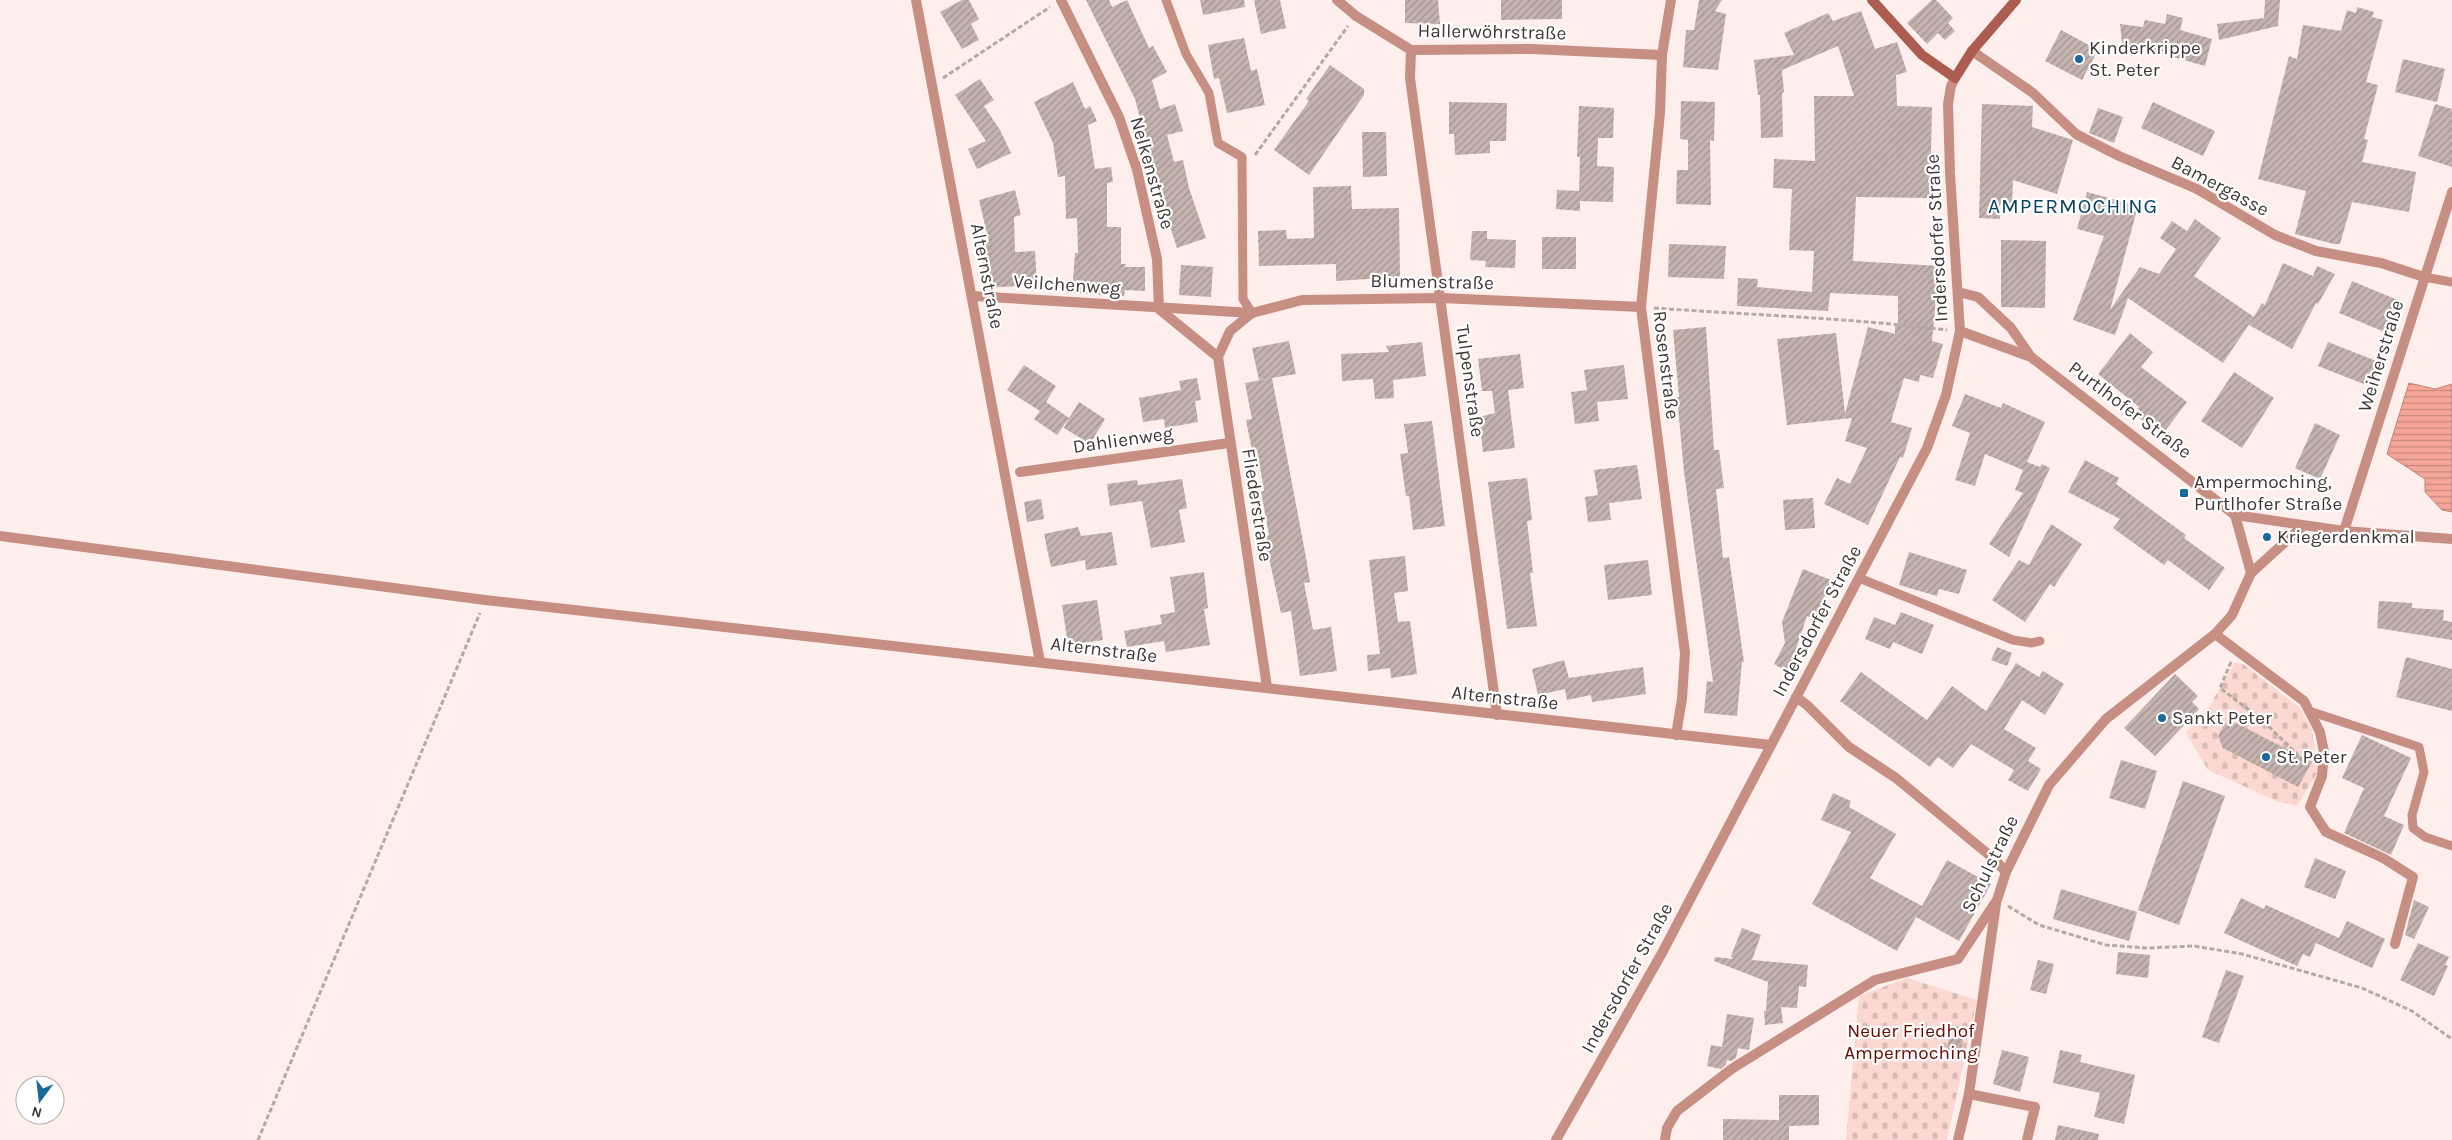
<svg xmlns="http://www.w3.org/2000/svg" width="2452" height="1140" font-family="Karla,sans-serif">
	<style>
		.cemetery { fill: url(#cemetery-stones) }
		.water { fill: url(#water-rules); stroke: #be857a }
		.building { fill: url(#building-hatch) }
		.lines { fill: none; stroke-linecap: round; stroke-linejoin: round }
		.path { stroke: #b5a9a6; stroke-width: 3; stroke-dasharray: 5 2.5; stroke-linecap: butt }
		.service { stroke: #c78f84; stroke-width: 9 }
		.minor { stroke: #c78f84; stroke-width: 10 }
		.tertiary { stroke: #c78f84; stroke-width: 10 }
		.secondary { stroke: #ad5d4f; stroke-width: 10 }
		.poi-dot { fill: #186a9b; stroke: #fff; stroke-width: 2 }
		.labels { text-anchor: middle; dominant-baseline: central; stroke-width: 4.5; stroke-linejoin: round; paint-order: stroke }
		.street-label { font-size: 19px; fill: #3e3735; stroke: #fff }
		.poi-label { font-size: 19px; fill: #3e3735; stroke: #fff; text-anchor: start }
		.park-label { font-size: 19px; fill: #670a00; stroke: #fff }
		.quarter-label { font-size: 21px; letter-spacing: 1px; fill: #084264; stroke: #fff }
	</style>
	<defs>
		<pattern id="cemetery-stones" width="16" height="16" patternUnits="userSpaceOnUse" patternTransform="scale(1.25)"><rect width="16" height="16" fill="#fbd8d1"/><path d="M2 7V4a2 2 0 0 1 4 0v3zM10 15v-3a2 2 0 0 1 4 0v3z" fill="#d8bab4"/></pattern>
		<pattern id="water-rules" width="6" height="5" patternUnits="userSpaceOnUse" patternTransform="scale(1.25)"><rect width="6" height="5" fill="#f5a697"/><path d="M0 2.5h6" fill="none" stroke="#c8887c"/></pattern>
		<pattern id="building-hatch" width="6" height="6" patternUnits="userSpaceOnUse" patternTransform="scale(1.25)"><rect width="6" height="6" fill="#c5b3af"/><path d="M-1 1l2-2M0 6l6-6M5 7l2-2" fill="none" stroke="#a1928f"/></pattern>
	</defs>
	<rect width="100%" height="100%" fill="#ffefec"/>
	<g class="cemetery">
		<polygon points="2235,662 2243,664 2299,707 2312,730 2318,772 2297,806 2276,801 2208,770 2186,733 2209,707"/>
		<polygon points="1907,978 1977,1000 1947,1140 1846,1140 1859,996"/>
	</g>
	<polygon class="water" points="2409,383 2435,389 2452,384 2452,512 2442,510 2425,492 2425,479 2387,454"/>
	<g class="building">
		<polygon points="962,0 969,0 979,19 971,24 979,40 962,49 940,12"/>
		<polygon points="1086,0 1109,0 1112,7 1127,0 1149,48 1153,46 1167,72 1152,80 1160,109 1175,104 1183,131 1167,135 1174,162 1183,160 1189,188 1206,238 1177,248 1162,202 1135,99"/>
		<polygon points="1200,0 1244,0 1245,7 1203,15"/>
		<polygon points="1254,0 1280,0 1286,28 1261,34"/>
		<polygon points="1405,0 1438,0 1440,24 1405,23"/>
		<polygon points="1501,0 1562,0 1562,19 1501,20"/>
		<polygon points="1699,0 1722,0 1715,11 1726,14 1718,70 1683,67 1686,30 1694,30"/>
		<polygon points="1932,0 1936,0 1953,18 1948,23 1955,31 1945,40 1938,33 1927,44 1907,23"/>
		<polygon points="2265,0 2280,0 2278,26 2219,40 2217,24 2264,18"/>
		<polygon points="2357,7 2374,12 2372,17 2383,20 2366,82 2378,85 2364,139 2368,140 2362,162 2416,172 2409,212 2352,202 2340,244 2334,244 2295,234 2306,191 2258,179 2289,56 2297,59 2303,25 2341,31 2347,10 2356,13"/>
		<polygon points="1861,11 1875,49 1897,42 1907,72 1896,75 1897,106 1932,107 1930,198 1856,197 1853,261 1940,266 1939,298 1936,298 1932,341 1943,344 1933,378 1920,375 1919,382 1904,378 1891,422 1912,428 1903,458 1900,457 1868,525 1824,504 1837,478 1850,484 1867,448 1845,441 1852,418 1787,425 1777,339 1836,333 1845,414 1868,327 1895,334 1895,326 1898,325 1898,296 1830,293 1828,311 1737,306 1738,278 1758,279 1757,287 1812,292 1814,251 1789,250 1792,189 1773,188 1774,159 1815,161 1814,96 1854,96 1838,46 1782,70 1784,92 1782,93 1783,137 1761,138 1760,95 1758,95 1754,60 1794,55 1784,33 1828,13 1833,21"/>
		<polygon points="2167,14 2183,18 2180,30 2212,39 2205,66 2173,57 2174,54 2122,43 2120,24 2143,27 2145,20 2165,24"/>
		<polygon points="2061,30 2098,50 2082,80 2045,61"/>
		<polygon points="1244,38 1251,71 1257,69 1265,105 1227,113 1219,78 1214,79 1208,45"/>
		<polygon points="2403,59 2445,69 2437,102 2395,92"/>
		<polygon points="1330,65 1364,89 1364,95 1309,175 1274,150 1309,101 1306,99"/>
		<polygon points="980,79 994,100 984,106 1000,130 1011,153 977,169 968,149 986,141 955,95"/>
		<polygon points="1073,82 1085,109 1090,106 1097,121 1088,125 1095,169 1111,167 1113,182 1107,183 1107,227 1121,227 1121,264 1126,264 1125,267 1145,267 1145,291 1125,290 1124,296 1072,293 1075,253 1078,253 1077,218 1066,219 1065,176 1058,177 1053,143 1034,102"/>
		<polygon points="1681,101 1715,102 1714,141 1710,140 1711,205 1676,204 1677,170 1688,170 1688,140 1680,139"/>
		<polygon points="1449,102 1507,103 1506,141 1490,141 1490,153 1455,155 1454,134 1449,134"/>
		<polygon points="2153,102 2215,131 2203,156 2141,128"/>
		<polygon points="1982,104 2033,106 2032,127 2073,140 2057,194 2013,180 2012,204 2000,204 2000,219 1979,218"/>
		<polygon points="2435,104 2452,109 2452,167 2418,156"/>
		<polygon points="1579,106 1614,108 1613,138 1598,138 1597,166 1614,167 1613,202 1580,201 1580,211 1556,209 1557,190 1579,191 1580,157 1577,157"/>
		<polygon points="2098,108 2123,117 2114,143 2089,133"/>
		<polygon points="1362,132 1386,132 1387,176 1363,177"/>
		<polygon points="1351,186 1352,209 1399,208 1400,277 1336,281 1336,264 1259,266 1258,231 1286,230 1287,239 1314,238 1313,187"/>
		<polygon points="1015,190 1021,215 1014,217 1015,252 1035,251 1037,285 984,288 981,242 989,242 979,200"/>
		<polygon points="2087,192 2138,206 2110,310 2140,267 2159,274 2176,249 2160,238 2172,221 2187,231 2195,219 2221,238 2194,276 2254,317 2223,363 2128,298 2115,335 2073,320 2104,236 2077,229"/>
		<polygon points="1472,231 1487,231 1487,239 1516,240 1515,268 1485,267 1486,261 1470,260"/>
		<rect x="1542" y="237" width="34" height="32"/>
		<polygon points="2001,240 2046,241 2045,308 2001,307"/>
		<polygon points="1669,244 1726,246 1724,279 1668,277"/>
		<polygon points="2283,263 2313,276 2317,266 2335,274 2318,304 2316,303 2292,349 2249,325 2262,303 2265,305"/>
		<polygon points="1181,265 1213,267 1211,297 1179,295"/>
		<polygon points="2352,281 2400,301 2387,333 2339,313"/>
		<polygon points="1706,327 1714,450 1719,450 1724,488 1716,489 1723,558 1729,557 1744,662 1742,662 1737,716 1704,713 1707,681 1713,682 1684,472 1677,397 1679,397 1673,330"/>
		<polygon points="2130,333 2153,352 2141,367 2187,402 2162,435 2134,414 2139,407 2098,374"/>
		<polygon points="1289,341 1296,374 1259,380 1252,348"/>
		<polygon points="1422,342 1426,376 1393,380 1394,398 1375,399 1373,379 1342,381 1341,354 1389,352 1386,346"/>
		<polygon points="2328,342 2384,364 2374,388 2318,366"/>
		<polygon points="1520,354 1524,388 1508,390 1515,448 1483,452 1479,417 1495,413 1492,391 1482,391 1478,359"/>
		<polygon points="1024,365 1056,386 1046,402 1069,418 1079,402 1105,419 1090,444 1064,428 1069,418 1057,435 1034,419 1040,411 1007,390"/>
		<polygon points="1624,365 1628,399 1597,402 1599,421 1575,424 1571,392 1587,390 1584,370"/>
		<polygon points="2234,372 2274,398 2242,448 2201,421"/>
		<polygon points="1197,378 1201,400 1195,401 1198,422 1165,428 1164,419 1143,422 1139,398 1181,390 1179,381"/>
		<polygon points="1272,378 1305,552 1310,582 1304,583 1313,630 1331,627 1337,671 1300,676 1291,611 1281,613 1269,558 1266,559 1262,536 1269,535 1261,491 1264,491 1257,449 1252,450 1246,420 1252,419 1245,383"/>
		<polygon points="1965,394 2001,408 2003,403 2045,422 2027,462 2040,467 2042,464 2050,468 2009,557 1989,544 2023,493 2015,490 2023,470 1985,454 1975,486 1955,480 1970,433 1952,426"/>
		<polygon points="1432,421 1445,526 1413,530 1409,496 1406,496 1400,454 1408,453 1404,424"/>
		<polygon points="2315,423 2340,435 2320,479 2295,468"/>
		<polygon points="2085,460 2119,478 2116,484 2186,535 2184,538 2225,568 2209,590 2168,560 2164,565 2113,528 2120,519 2068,492"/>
		<polygon points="1637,465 1642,499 1609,503 1611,520 1588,522 1585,497 1598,495 1594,470"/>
		<polygon points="1527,478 1532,520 1527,521 1533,573 1530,573 1537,626 1507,629 1488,482"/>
		<polygon points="1182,479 1187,508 1179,510 1185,542 1151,548 1142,501 1110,506 1107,484 1137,480 1138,485"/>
		<polygon points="1813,498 1815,528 1785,530 1783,500"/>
		<polygon points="1041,499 1044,519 1027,522 1024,502"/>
		<polygon points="2051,524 2082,544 2054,587 2050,584 2025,622 1992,600 2019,560 2029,565"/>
		<polygon points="1078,527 1081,536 1112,532 1117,565 1086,570 1085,560 1051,567 1044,534"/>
		<polygon points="1909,552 1967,570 1959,594 1939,589 1937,596 1899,585"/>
		<polygon points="1405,556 1408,591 1394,593 1398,622 1410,621 1417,674 1391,678 1390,668 1368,671 1367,655 1380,654 1369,560"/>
		<polygon points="1648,560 1652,595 1608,600 1604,565"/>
		<polygon points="1803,569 1831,580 1816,619 1807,616 1794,655 1796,656 1788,672 1774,664 1785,643 1782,622"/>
		<polygon points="1204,572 1208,608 1204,609 1210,645 1166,652 1164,641 1127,647 1124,631 1162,624 1160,615 1175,612 1170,577"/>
		<polygon points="1097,600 1103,640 1068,645 1062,605"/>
		<polygon points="2379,601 2412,603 2412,608 2444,610 2443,620 2452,622 2452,640 2377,628"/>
		<polygon points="1901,612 1934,625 1922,654 1893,642 1890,649 1865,639 1874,617 1895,625"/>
		<polygon points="1997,647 2012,653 2007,666 1991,660"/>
		<polygon points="2406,657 2452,669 2452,711 2396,697"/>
		<polygon points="1564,660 1569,678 1643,667 1646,694 1592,702 1591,695 1567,700 1565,689 1538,695 1532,669"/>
		<polygon points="2016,663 2039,677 2043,671 2064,684 2045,715 2022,700 2004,729 2036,748 2028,761 2041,769 2028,791 2008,780 2014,770 1971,744 1953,768 1938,757 1930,767 1840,701 1861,672 1927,720 1952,686 1986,711"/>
		<polygon points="2175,674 2198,696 2192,702 2199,709 2155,756 2124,728"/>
		<polygon points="2236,723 2312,762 2298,787 2223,748 2218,736 2223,727"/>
		<polygon points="2362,735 2411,758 2384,816 2404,825 2391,855 2344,833 2364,788 2342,778"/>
		<polygon points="2121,760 2157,771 2145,809 2109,798"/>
		<polygon points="2183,781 2225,796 2179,925 2138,910"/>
		<polygon points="1833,793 1851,801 1849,807 1896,834 1870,878 1922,906 1947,860 1991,884 1959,941 1916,917 1897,951 1812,904 1851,832 1821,820"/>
		<polygon points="2315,858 2346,871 2335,899 2304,887"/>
		<polygon points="2061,889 2137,912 2129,941 2053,919"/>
		<polygon points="2241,898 2264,909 2266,905 2339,938 2347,921 2385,939 2372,968 2316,943 2310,957 2303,954 2297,966 2224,933"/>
		<polygon points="2414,900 2429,907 2414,939 2405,935"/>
		<polygon points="1742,928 1761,935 1752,960 1808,965 1806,987 1799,986 1797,1008 1781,1007 1783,1023 1765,1025 1764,1011 1766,1011 1768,982 1714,961 1715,957 1733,959 1731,956"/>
		<polygon points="2418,943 2449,957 2445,965 2448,966 2434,996 2400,980"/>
		<polygon points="2118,952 2150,955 2148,978 2116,974"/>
		<polygon points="2038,960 2054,964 2046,994 2030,990"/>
		<polygon points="2226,970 2244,976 2219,1043 2202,1037"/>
		<polygon points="1727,1014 1754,1018 1749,1050 1738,1048 1736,1058 1732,1061 1727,1060 1726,1064 1721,1069 1707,1066 1711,1045 1722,1047"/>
		<polygon points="1951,1025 1965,1028 1961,1052 1947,1050"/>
		<polygon points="2002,1050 2029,1057 2020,1092 1993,1084"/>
		<polygon points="2060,1050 2082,1055 2080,1062 2135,1075 2124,1124 2094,1117 2100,1093 2053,1083"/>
		<polygon points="1779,1095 1819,1095 1819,1125 1789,1126 1789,1140 1723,1140 1723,1119 1779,1120"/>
		<polygon points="2058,1125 2099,1134 2098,1140 2055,1140"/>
	</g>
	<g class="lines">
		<g class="path">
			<polyline points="943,78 1050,7"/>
			<polyline points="1255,155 1348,26"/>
			<path d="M1654,308C1752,315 1849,318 1947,330"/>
			<polyline points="2231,662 2220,688 2262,720 2298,755"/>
			<polyline points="2008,906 2039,925 2106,945 2147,948 2194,946 2242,954 2362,988 2412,1011 2452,1039"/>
			<polyline points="258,1140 480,613"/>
		</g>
		<g class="service">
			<polyline points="1166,0 1186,54 1209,93 1218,143 1242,157 1243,299 1252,313"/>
			<polyline points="2424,277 2452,282"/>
			<polyline points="1859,578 2013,640 2032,643 2040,641"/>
			<polyline points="2309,711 2419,747 2424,772 2412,815 2413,828 2425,837 2452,846"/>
		</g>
		<g class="minor">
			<polyline points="916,0 1040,662"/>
			<polyline points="1061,0 1119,117 1137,170 1157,259 1159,309 1218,357"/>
			<polyline points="1337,0 1356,16 1411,50 1532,49 1662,55"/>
			<polyline points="1671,0 1662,55 1660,113 1641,307 1685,653 1682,699 1676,735"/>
			<polyline points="1411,50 1410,78 1497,715"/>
			<polyline points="1972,51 2033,93 2076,134 2119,156 2197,189 2275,235 2316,251 2381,263 2424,277"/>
			<polyline points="1958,292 1978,297 2011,328 2031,357"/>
			<polyline points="973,296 1252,313"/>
			<polyline points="1960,331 2031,357 2235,515 2344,531 2452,539"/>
			<polyline points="1020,472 1229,443"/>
			<polyline points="2235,515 2251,573"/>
			<polyline points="2344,531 2452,192"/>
			<polyline points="0,536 485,600 1771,745"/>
			<polyline points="2215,634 2304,701 2320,732 2324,752 2322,776 2310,807 2326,832 2383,858 2413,877 2395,944"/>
			<polyline points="1267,687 1218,357 1230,331 1252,313 1302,300 1441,298 1641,307"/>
			<polyline points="1796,697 1807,705 1849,747 1896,778 1994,859 2006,872"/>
			<polyline points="1969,1094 2035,1107 2027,1140"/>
			<polyline points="1665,1140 1667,1128 1677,1111 1733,1068 1875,980 1958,959 1997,900 2006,872 2049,785 2106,719 2215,634 2232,615 2251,573 2303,526"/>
			<polyline points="1958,1140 1969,1094 1996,904"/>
		</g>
		<polyline class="tertiary" points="1556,1140 1662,953 1927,448 1946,395 1960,331 1950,173 1948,104 1951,86 1955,78"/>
		<polyline class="secondary" points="1872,0 1922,55 1955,78 1972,51 2016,0"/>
	</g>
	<g class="poi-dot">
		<circle cx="2079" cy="59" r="5"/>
		<rect x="2179" y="488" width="10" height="10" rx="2.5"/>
		<circle cx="2267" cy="537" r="5"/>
		<circle cx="2162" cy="718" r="5"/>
		<circle cx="2266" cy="757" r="5"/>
	</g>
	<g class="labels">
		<g class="street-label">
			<text transform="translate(1492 32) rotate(1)">Hallerwöhrstraße</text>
			<text transform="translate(1152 173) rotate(74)">Nelkenstraße</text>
			<text transform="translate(2220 186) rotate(28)">Bamergasse</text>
			<text transform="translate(1937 238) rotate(-93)">Indersdorfer Straße</text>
			<text transform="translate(987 276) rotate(79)">Alternstraße</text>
			<text transform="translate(1432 282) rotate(1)">Blumenstraße</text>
			<text transform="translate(1067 285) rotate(4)">Veilchenweg</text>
			<text transform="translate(2381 356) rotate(-73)">Weiherstraße</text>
			<text transform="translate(1666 365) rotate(83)">Rosenstraße</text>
			<text transform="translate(1470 381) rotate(82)">Tulpenstraße</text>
			<text transform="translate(2130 410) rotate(37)">Purtlhofer Straße</text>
			<text transform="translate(1123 440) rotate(-8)">Dahlienweg</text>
			<text transform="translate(1257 505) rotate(81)">Fliederstraße</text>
			<text transform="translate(1817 621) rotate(-62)">Indersdorfer Straße</text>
			<text transform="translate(1104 650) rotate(7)">Alternstraße</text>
			<text transform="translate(1505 698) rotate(6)">Alternstraße</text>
			<text transform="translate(1990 864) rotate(-64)">Schulstraße</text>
			<text transform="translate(1627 978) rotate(-61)">Indersdorfer Straße</text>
		</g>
		<g class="poi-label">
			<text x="2089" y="48">Kinderkrippe<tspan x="2089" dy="22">St. Peter</tspan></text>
			<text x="2194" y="482">Ampermoching,<tspan x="2194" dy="22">Purtlhofer Straße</tspan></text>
			<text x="2277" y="537">Kriegerdenkmal</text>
			<text x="2172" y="718">Sankt Peter</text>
			<text x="2276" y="757">St. Peter</text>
		</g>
		<g class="park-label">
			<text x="1911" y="1031">Neuer Friedhof<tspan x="1911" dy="22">Ampermoching</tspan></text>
		</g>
		<g class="quarter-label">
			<text x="2073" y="206">AMPERMOCHING</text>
		</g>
	</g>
	<g transform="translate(40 1100) rotate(195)"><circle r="24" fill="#ffffff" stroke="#b2afae"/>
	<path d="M0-4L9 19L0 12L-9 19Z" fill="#186a9b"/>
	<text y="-8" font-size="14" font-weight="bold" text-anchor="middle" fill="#3e3735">N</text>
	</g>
</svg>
